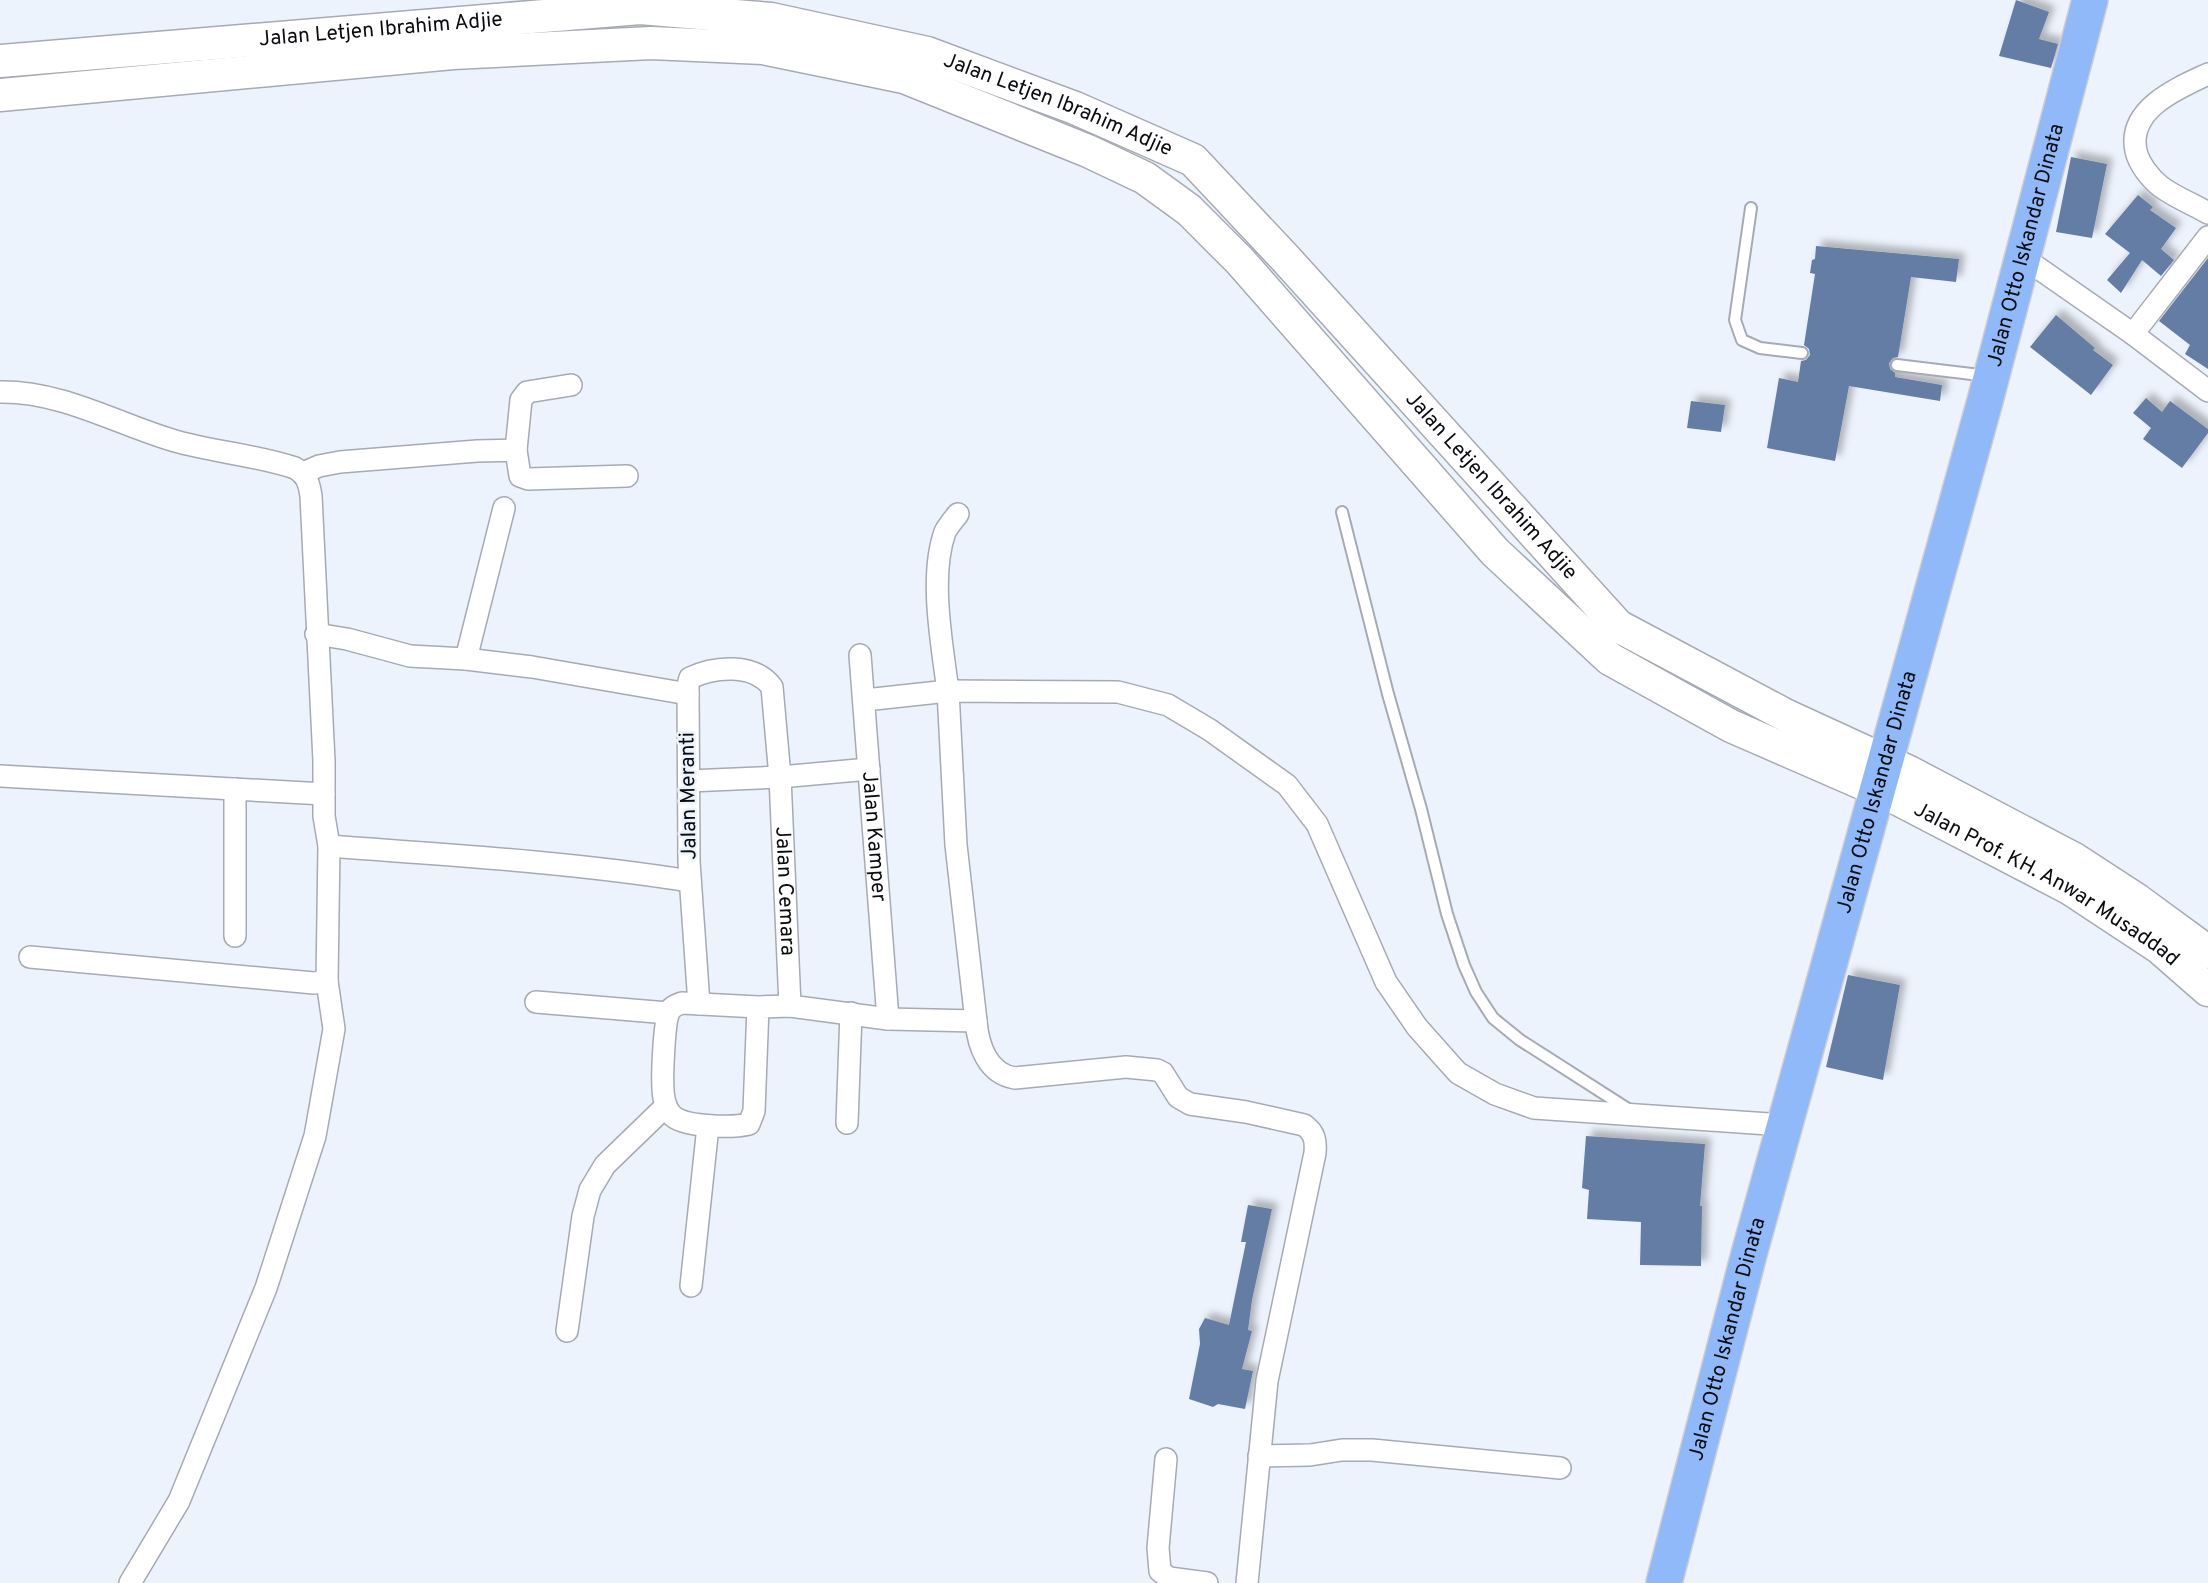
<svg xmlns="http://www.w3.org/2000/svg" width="2208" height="1583" font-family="Overpass,sans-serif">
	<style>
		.building { fill: #647da4; filter: url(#shadow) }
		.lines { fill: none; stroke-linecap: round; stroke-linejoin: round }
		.lane-casing { stroke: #a5aab3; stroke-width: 14 }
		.street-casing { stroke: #a5aab3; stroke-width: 24 }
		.secondary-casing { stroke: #a5aab3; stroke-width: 35 }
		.primary-casing { stroke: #cececf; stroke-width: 38 }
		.lane { stroke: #fff; stroke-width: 10 }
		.street { stroke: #fff; stroke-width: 21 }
		.secondary { stroke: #fff; stroke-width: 32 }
		.primary { stroke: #8fb9f8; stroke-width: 35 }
		.labels { text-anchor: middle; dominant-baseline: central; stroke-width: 5; stroke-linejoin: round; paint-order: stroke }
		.street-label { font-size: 21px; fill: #0a0c0f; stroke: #edf3fc }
	</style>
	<defs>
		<filter id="shadow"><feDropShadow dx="6" dy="-6" stdDeviation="3.5" flood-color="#0004"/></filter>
	</defs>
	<rect width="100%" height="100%" fill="#edf3fc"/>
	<g class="building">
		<polygon points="2016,0 2049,12 2039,39 2058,44 2051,68 1999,56"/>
		<polygon points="2071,157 2107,164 2092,238 2056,232"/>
		<polygon points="2138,195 2153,207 2150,210 2176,228 2161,249 2174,260 2161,276 2142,260 2121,293 2107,280 2130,253 2105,234"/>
		<polygon points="1816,246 1959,259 1956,282 1911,277 1898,357 1893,358 1889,363 1890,369 1895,373 1895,377 1942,385 1940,401 1849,386 1835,461 1767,448 1779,378 1798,382 1801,361 1806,360 1810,355 1809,349 1804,345 1815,274 1810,273 1812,260 1815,259"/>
		<polygon points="2208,258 2208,369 2185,354 2190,345 2159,321"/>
		<polygon points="2056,315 2095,348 2093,350 2113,365 2091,395 2030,347"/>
		<polygon points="2146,398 2162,412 2170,401 2208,429 2208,433 2182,468 2143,439 2151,428 2133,413"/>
		<polygon points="1691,401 1725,405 1721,432 1687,428"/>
		<polygon points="1848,975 1900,985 1883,1080 1826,1067"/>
		<polygon points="1586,1136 1705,1144 1700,1206 1702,1206 1701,1266 1640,1265 1641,1222 1587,1219 1589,1190 1582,1188"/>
		<polygon points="1248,1205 1272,1209 1252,1300 1248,1330 1252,1331 1242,1369 1253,1371 1245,1409 1218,1404 1213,1407 1189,1399 1200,1344 1199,1329 1205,1318 1229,1325 1246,1242 1241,1242"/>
	</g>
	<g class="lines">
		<defs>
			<g id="lane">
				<polyline points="1751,208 1735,320 1742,340 1760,348 1802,353"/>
				<polyline points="1897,365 1988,376"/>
				<polyline points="1342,512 1388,694 1421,809 1447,914 1464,965 1476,992 1493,1018 1520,1040 1631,1111"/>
			</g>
			<g id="street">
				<path d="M2208,74C2178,88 2127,109 2136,151C2139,164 2150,178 2160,186C2174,197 2193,204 2208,213"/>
				<polyline points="2021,256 2133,334 2208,391"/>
				<polyline points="2133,334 2208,237"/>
				<path d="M0,392C62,391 117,424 175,441C214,452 256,455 295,468C307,475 309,483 311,496L324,761V816L329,846L327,981L314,983L30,957"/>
				<polyline points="516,450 521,400 527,392 571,385"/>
				<polyline points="303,473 319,466 340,462 477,451 516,450 520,476 528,479 627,476"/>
				<polyline points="316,634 347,639 410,656 466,659 532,667 688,694"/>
				<path id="s1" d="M860,655L888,1019"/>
				<polyline points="466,659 504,508"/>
				<path d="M865,700L948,691C942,645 929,576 945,532C948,526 953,520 958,514"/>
				<polyline points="0,776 324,794"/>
				<polyline points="689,781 780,777 869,769"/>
				<path d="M329,846C449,855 571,862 690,881"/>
				<polyline points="235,936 235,789"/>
				<polyline points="536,1002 668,1013"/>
				<path id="s2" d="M699,1004L689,862L688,685L690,678C715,666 754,663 772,687L780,777L790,1006"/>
				<path d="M758,1007L754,1111L749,1124C732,1128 688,1127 674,1117C669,1113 665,1105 664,1098C661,1084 664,1023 669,1012C672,1006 677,1005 682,1003L758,1007L790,1006L888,1019L976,1021L956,845L948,691L1118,692L1168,705L1210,730L1287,785L1317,824L1386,982L1417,1027L1449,1063L1458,1073L1495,1094L1534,1108L1769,1124L1784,1129"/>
				<path d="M976,1021C978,1046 988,1074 1015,1078L1126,1067L1157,1070L1163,1073L1178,1097L1190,1104L1246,1112L1304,1125C1315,1133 1316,1141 1315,1153L1267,1381L1247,1583"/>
				<polyline points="847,1123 851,1013"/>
				<polyline points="691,1286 708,1126"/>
				<polyline points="567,1331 583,1216 590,1190 605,1165 666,1106"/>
				<polyline points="1259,1456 1310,1455 1342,1450 1372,1450 1560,1468"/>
				<polyline points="1166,1459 1158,1548 1160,1571 1169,1578 1207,1583"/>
				<polyline points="130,1583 179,1501 266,1288 315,1136 334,1029 327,981"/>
			</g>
			<g id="secondary">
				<path id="s3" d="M0,61L640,8L771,19L927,53L1075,108L1193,160L1286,259L1618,626L1787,716L1909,772L2074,859L2137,900L2208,952"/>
				<path id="s4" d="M0,95L453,53L651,43L763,48L904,77L1088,151L1145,178L1189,210L1240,261L1495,552L1610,659L1731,726L1894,797L2069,888L2160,948L2208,990"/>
			</g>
			<g id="primary">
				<path id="s5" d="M1664,1583L1749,1254L1985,401L2090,0"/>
			</g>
		</defs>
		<use href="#lane" class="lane-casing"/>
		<use href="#street" class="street-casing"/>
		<use href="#secondary" class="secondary-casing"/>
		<use href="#primary" class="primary-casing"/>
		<use href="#lane" class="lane"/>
		<use href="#street" class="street"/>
		<use href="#secondary" class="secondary"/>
		<use href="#primary" class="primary"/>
	</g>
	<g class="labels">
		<g class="street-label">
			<text stroke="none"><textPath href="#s3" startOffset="382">Jalan Letjen Ibrahim Adjie</textPath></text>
			<text stroke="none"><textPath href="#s3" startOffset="1074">Jalan Letjen Ibrahim Adjie</textPath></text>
			<text stroke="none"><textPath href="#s5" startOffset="1386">Jalan Otto Iskandar Dinata</textPath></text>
			<text stroke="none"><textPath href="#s3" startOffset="1662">Jalan Letjen Ibrahim Adjie</textPath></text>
			<text stroke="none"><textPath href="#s5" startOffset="819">Jalan Otto Iskandar Dinata</textPath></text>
			<text transform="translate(689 796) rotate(-91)">Jalan Meranti</text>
			<text stroke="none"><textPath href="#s1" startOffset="182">Jalan Kamper</textPath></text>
			<text stroke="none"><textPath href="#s4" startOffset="2333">Jalan Prof. KH. Anwar Musaddad</textPath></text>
			<text stroke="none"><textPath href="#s2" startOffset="620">Jalan Cemara</textPath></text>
			<text stroke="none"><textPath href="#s5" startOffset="252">Jalan Otto Iskandar Dinata</textPath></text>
		</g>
	</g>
</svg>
